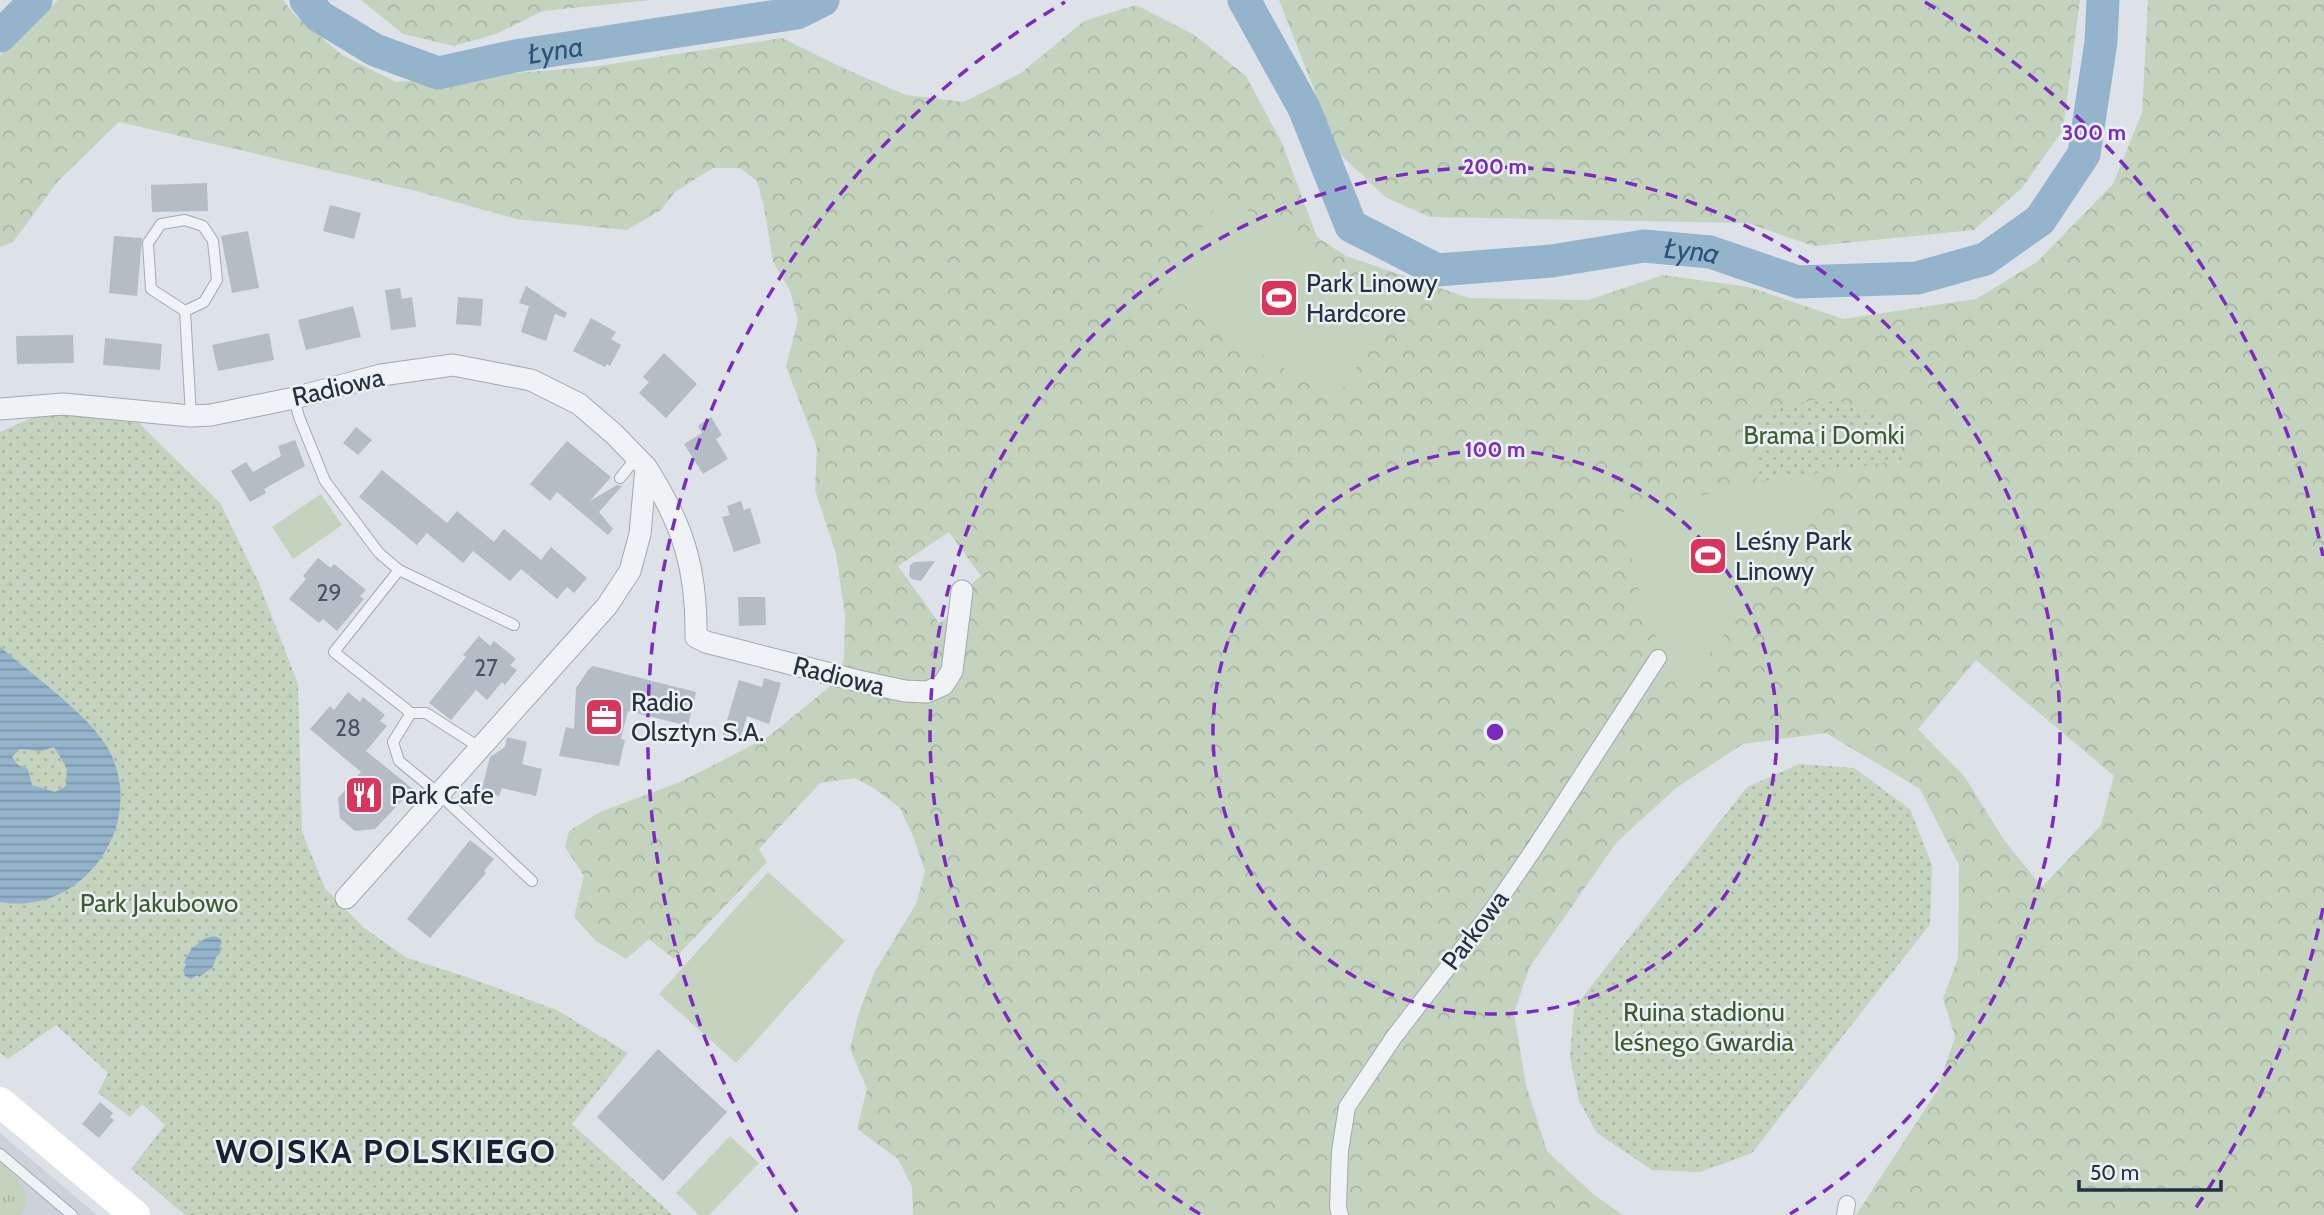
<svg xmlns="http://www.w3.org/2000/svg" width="2324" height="1215" font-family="Cabin,sans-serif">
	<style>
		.built { fill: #cbd2da }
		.grass { fill: url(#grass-tufts) }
		.forest { fill: url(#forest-crowns); fill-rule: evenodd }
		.park { fill: url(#park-dots) }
		.garden { fill: #c4d3bd }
		.water { fill: url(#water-rules); fill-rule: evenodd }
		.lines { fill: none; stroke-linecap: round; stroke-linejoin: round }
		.river { stroke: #94b4cc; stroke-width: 33 }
		.building { fill: #b4bcc6 }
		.service-casing { stroke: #a2a9b2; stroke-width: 12 }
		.pedestrian-casing { stroke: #a2a9b2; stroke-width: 18 }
		.minor-casing { stroke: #a2a9b2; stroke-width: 23 }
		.service { stroke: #f0f3f6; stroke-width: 10 }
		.pedestrian { stroke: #f0f3f6; stroke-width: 16 }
		.minor { stroke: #f0f3f6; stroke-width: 21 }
		.secondary { stroke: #fff; stroke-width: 30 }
		.ring { fill: none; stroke: #7b2cbf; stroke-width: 3.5; stroke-dasharray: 12 9 }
		.labels { text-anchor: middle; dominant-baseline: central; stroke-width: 5; stroke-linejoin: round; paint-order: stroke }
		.number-label { font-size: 23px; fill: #495462 }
		.poi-label { font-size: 26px; fill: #253140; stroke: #ecf1f6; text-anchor: start }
		.street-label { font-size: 26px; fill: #253140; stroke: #ecf1f6 }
		.park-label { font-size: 26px; fill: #3d5d31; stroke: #ecf1f6 }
		.water-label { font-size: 28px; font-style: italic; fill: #2b5478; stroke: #ecf1f6 }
		.district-label { font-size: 33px; font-weight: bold; letter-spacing: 2px; fill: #172231; stroke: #ecf1f6 }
		.centre { fill: #7b2cbf; stroke: #ecf1f6; stroke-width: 3.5 }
		.ring-label { font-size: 21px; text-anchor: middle; font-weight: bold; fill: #7b2cbf; stroke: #ecf1f6; stroke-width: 5; stroke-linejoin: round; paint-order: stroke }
	</style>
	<defs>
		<pattern id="grass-tufts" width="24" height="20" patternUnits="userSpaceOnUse" patternTransform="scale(1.75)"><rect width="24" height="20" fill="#c4d3bd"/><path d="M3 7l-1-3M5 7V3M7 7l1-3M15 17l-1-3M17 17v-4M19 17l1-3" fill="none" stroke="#a8b6a4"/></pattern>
		<pattern id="forest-crowns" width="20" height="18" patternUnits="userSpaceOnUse" patternTransform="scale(1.75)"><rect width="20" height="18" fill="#c4d3bd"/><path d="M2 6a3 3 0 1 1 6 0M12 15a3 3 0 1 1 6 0" fill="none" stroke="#a8b6a4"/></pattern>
		<pattern id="park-dots" width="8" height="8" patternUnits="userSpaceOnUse" patternTransform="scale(1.75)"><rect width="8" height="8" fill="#c4d3bd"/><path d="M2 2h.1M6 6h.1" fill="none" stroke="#a8b6a4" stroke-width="1.8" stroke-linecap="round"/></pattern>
		<pattern id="water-rules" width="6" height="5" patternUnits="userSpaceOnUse" patternTransform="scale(1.75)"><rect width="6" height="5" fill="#94b4cc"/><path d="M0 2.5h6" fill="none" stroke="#7993a7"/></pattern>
	</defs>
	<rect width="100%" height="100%" fill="#dde2e8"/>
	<polygon class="built" points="0,1133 97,1215 0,1215"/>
	<path class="grass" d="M0,1162C17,1177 35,1191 21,1215H0Z"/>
	<g class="forest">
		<path d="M58,0H283L293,13L342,55L396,82L592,67L782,38L843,68L906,95L964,102L1021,73L1084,21L1136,5L1193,34L1246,76L1282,143L1317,237L1346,256L1469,298L1588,300L1663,275L1749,287L1843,319L1976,299L2037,262L2113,184L2142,113L2148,0H2324V1215H1856L1937,1091L1955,1037L1943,999L1958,958L1959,865L1920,789L1826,733L1743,744L1676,788L1616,843L1529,968L1514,1013L1526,1085L1547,1151L1594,1195L1623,1215H913L912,1187L898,1159L857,1129L867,1089L850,1049L859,1012L875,971L916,904L925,871L913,836L900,808L875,789L855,778L820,783L759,849L767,862L674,959L649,939L626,959L596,941L574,917L584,876L565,847L569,831L600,812L680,782L768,737L834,683L844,659L845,615L836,554L815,490L817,448L786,366L798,320L790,291L773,261L764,207L757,181L740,168H713L675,192L661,210L627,230L516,219L420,192L119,122L58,181L13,242L0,247V56L12,41ZM949,532L981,576L954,598L952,614L939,623L898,566ZM1976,660L2114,776L2101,825L2042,887L2004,840L1965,777L1918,729Z"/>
		<polygon points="361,0 652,0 543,11 496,34 454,46 403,34"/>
		<polygon points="1279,0 2080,0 2063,130 2022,188 1974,230 1814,246 1747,223 1430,217 1385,197 1339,153"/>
	</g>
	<g class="park">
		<polygon points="1826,397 1893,420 1902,460 1756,482 1759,413"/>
		<polygon points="45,412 135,419 220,503 259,583 298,684 302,832 325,888 364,928 407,958 467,977 557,1010 628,1053 572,1124 673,1215 185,1215 131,1169 165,1125 142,1104 130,1117 98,1093 108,1073 56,1025 8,1059 0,1053 0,432"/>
		<polygon points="1799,764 1854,768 1910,809 1932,865 1930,924 1752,1153 1700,1172 1652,1170 1597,1133 1579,1101 1570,1056 1574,1008 1747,787"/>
	</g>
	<g class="garden">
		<polygon points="1223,195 1396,305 1335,401 1162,291"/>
		<polygon points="1799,474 1828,501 1679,693 1641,598 1621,513"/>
		<polygon points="321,494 342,525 293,559 272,527"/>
		<polygon points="768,872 845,941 736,1063 659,994"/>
		<polygon points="730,1136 759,1163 709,1215 699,1215 676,1193"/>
	</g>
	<g class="water">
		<path d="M0,647C30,673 86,713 106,745C151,819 85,917 0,902ZM54,747L67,768L66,786L55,792L32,785L28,769L18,765L12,757L20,749L41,751Z"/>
		<polygon points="214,936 219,938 222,942 219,949 221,952 216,957 213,967 199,977 197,975 191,979 185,976 183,970 186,965 184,962 192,948 206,938"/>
	</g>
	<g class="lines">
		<g class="river">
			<path id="s1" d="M306,0L319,16L375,50L438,73L515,56L797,13L823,0"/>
			<path id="s2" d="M1244,0L1304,108L1351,226L1437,270L1552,261L1644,246L1710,252L1798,282L1917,278L1985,259L2040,220L2084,154L2101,42L2103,0"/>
			<polyline points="0,36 36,0"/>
		</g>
	</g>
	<g class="building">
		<polygon points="207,183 208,211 152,212 151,185"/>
		<polygon points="330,205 361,213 354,239 323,231"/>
		<polygon points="248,231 259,288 232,293 221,236"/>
		<polygon points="114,236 142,238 137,296 109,293"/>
		<polygon points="526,286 567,313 565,318 555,314 546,341 521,332 529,306 519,303"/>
		<polygon points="400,288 402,299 412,297 416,327 391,330 385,290"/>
		<polygon points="458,297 483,299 481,326 456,324"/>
		<polygon points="353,306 361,337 306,350 298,320"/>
		<polygon points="591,318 616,332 611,339 621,345 610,366 607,364 605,367 573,351"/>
		<polygon points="269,333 274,360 218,371 212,345"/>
		<polygon points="73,335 74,363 17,364 16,336"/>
		<polygon points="105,338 162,344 160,370 103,365"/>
		<polygon points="664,353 697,384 666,418 639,393 649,382 643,377"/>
		<polygon points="711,417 722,435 716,439 728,459 703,474 684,444 702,433 698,426"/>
		<polygon points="356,427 372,440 358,455 343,443"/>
		<polygon points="295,440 305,466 264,489 266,493 250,502 231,471 246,462 253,472 281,456 278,446"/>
		<polygon points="567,441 611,477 590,501 617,485 622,486 599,512 613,529 608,535 557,492 550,501 530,484"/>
		<polygon points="382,470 447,523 457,511 494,542 504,529 541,560 551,547 587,578 574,593 567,587 557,599 521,569 510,581 473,551 463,563 427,533 417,545 359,497"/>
		<polygon points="741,501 744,510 750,508 761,543 734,552 722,517 730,515 727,506"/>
		<polygon points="318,558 331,568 334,564 366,590 360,596 364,599 337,631 323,619 319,623 289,599 306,579 303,576"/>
		<polygon points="935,561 921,581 912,579 909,576 910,565 915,562"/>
		<polygon points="738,597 765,597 766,625 739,626"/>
		<polygon points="479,636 490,646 494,641 516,659 510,665 517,670 505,685 502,682 487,700 476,690 451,720 429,703 466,657 463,655"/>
		<polygon points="593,666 696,692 688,726 628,711 621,739 625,740 619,766 559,756 566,727 574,729 576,688 588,670"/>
		<polygon points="764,678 781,683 769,724 747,716 739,742 722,737 739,680 762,687"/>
		<polygon points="348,692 360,702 363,697 385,715 380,721 387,726 366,751 413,789 375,829 355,831 340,818 338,798 361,772 310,729 330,706 334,710"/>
		<polygon points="507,737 527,742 522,764 542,769 536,796 502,788 499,796 481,792 490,757 505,747"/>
		<polygon points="470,840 494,859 484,871 486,873 430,938 407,919"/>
		<polygon points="658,1049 727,1112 663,1181 597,1117"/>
		<polygon points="100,1102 113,1113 110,1117 114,1120 99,1138 82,1124"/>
	</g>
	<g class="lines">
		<defs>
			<g id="service">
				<polyline points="185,311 151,289 148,243 161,224 185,220 203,226 213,241 217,280 204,302 185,311 191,416"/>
				<polyline points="294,398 299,417 325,481 379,553 399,570 514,625"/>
				<polyline points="620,478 637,457"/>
				<polyline points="399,570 334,652 411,713"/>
				<polyline points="479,747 426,713 411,713 393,742 399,761 438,793 532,881"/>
				<polyline points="0,1154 72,1215"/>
			</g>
			<g id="pedestrian">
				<polyline points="1340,1215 1338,1207 1340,1151 1347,1107 1394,1037 1493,909 1534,849 1658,658"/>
				<polyline points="1845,1215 1847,1204"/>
			</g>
			<g id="minor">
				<polyline points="0,409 63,404 191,416 211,415 294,398 381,375 453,365 531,380 579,404 614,434 646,467 640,534 630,571 607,606 346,898"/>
				<path d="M646,467C683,524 697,569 696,637L706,642L858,681L905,691L927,692L943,685L952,671L962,591"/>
			</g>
		</defs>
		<use href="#service" class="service-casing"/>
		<use href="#pedestrian" class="pedestrian-casing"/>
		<use href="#minor" class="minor-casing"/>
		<use href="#service" class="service"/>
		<use href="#pedestrian" class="pedestrian"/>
		<use href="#minor" class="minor"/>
		<polyline class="secondary" points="0,1102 135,1215"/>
	</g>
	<g class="ring">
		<circle cx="1495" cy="732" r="282"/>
		<path d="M1200 1214A565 565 0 1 1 1790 1214"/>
		<path d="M2323 908A847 847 0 0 1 2193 1212M797 1212A847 847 0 0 1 1065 2M1925 2A847 847 0 0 1 2323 556"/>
	</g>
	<defs>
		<symbol id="stadium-square" viewBox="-11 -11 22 22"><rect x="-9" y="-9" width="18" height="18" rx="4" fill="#da355c" stroke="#ecf1f6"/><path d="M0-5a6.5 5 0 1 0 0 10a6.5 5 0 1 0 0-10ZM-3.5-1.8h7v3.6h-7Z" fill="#fff"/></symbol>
		<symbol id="office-square" viewBox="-11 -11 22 22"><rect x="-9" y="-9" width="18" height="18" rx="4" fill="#da355c" stroke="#ecf1f6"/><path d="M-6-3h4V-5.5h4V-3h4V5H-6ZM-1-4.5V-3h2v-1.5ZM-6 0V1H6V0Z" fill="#fff"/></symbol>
		<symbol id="restaurant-square" viewBox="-11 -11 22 22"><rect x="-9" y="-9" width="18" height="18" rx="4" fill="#da355c" stroke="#ecf1f6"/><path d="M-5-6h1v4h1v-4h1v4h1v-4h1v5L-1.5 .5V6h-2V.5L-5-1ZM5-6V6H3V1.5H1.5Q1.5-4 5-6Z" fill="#fff"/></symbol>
	</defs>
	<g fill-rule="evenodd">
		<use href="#stadium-square" x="1257" y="276" width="44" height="44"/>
		<use href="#stadium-square" x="1686" y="534" width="44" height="44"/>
		<use href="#office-square" x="582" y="695" width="44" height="44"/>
		<use href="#restaurant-square" x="342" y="773" width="44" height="44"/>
	</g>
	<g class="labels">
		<g class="number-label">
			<text x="329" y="593">29</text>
			<text x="486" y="668">27</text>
			<text x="348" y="728">28</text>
		</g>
		<g class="poi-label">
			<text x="1306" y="283">Park Linowy<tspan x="1306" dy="30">Hardcore</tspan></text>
			<text x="1735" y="541">Leśny Park<tspan x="1735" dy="30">Linowy</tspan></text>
			<text x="631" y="702">Radio<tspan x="631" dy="30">Olsztyn S.A.</tspan></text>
			<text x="391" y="795">Park Cafe</text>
		</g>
		<g class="street-label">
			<text transform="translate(338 387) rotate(-13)">Radiowa</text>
			<text transform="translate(839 676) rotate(14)">Radiowa</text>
			<text transform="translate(1475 930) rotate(-53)">Parkowa</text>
		</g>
		<g class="park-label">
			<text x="1824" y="435">Brama i Domki</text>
			<text x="159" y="903">Park Jakubowo</text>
			<text x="1704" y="1012">Ruina stadionu<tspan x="1704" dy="30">leśnego Gwardia</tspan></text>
		</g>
		<g class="water-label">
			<text stroke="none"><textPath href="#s1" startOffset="273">Łyna</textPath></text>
			<text stroke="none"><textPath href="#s2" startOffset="604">Łyna</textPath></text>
		</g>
		<g class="district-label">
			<text x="386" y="1151">WOJSKA POLSKIEGO</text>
		</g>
	</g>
	<circle cx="1495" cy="732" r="10" class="centre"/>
	<g class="ring-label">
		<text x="2094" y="140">300 m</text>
		<text x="1495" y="174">200 m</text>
		<text x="1495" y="457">100 m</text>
	</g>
	<path d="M2079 1180v10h142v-10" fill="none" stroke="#253140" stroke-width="3.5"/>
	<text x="2090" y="1180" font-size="21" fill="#253140" stroke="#ecf1f6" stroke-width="5" paint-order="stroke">50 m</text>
</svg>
